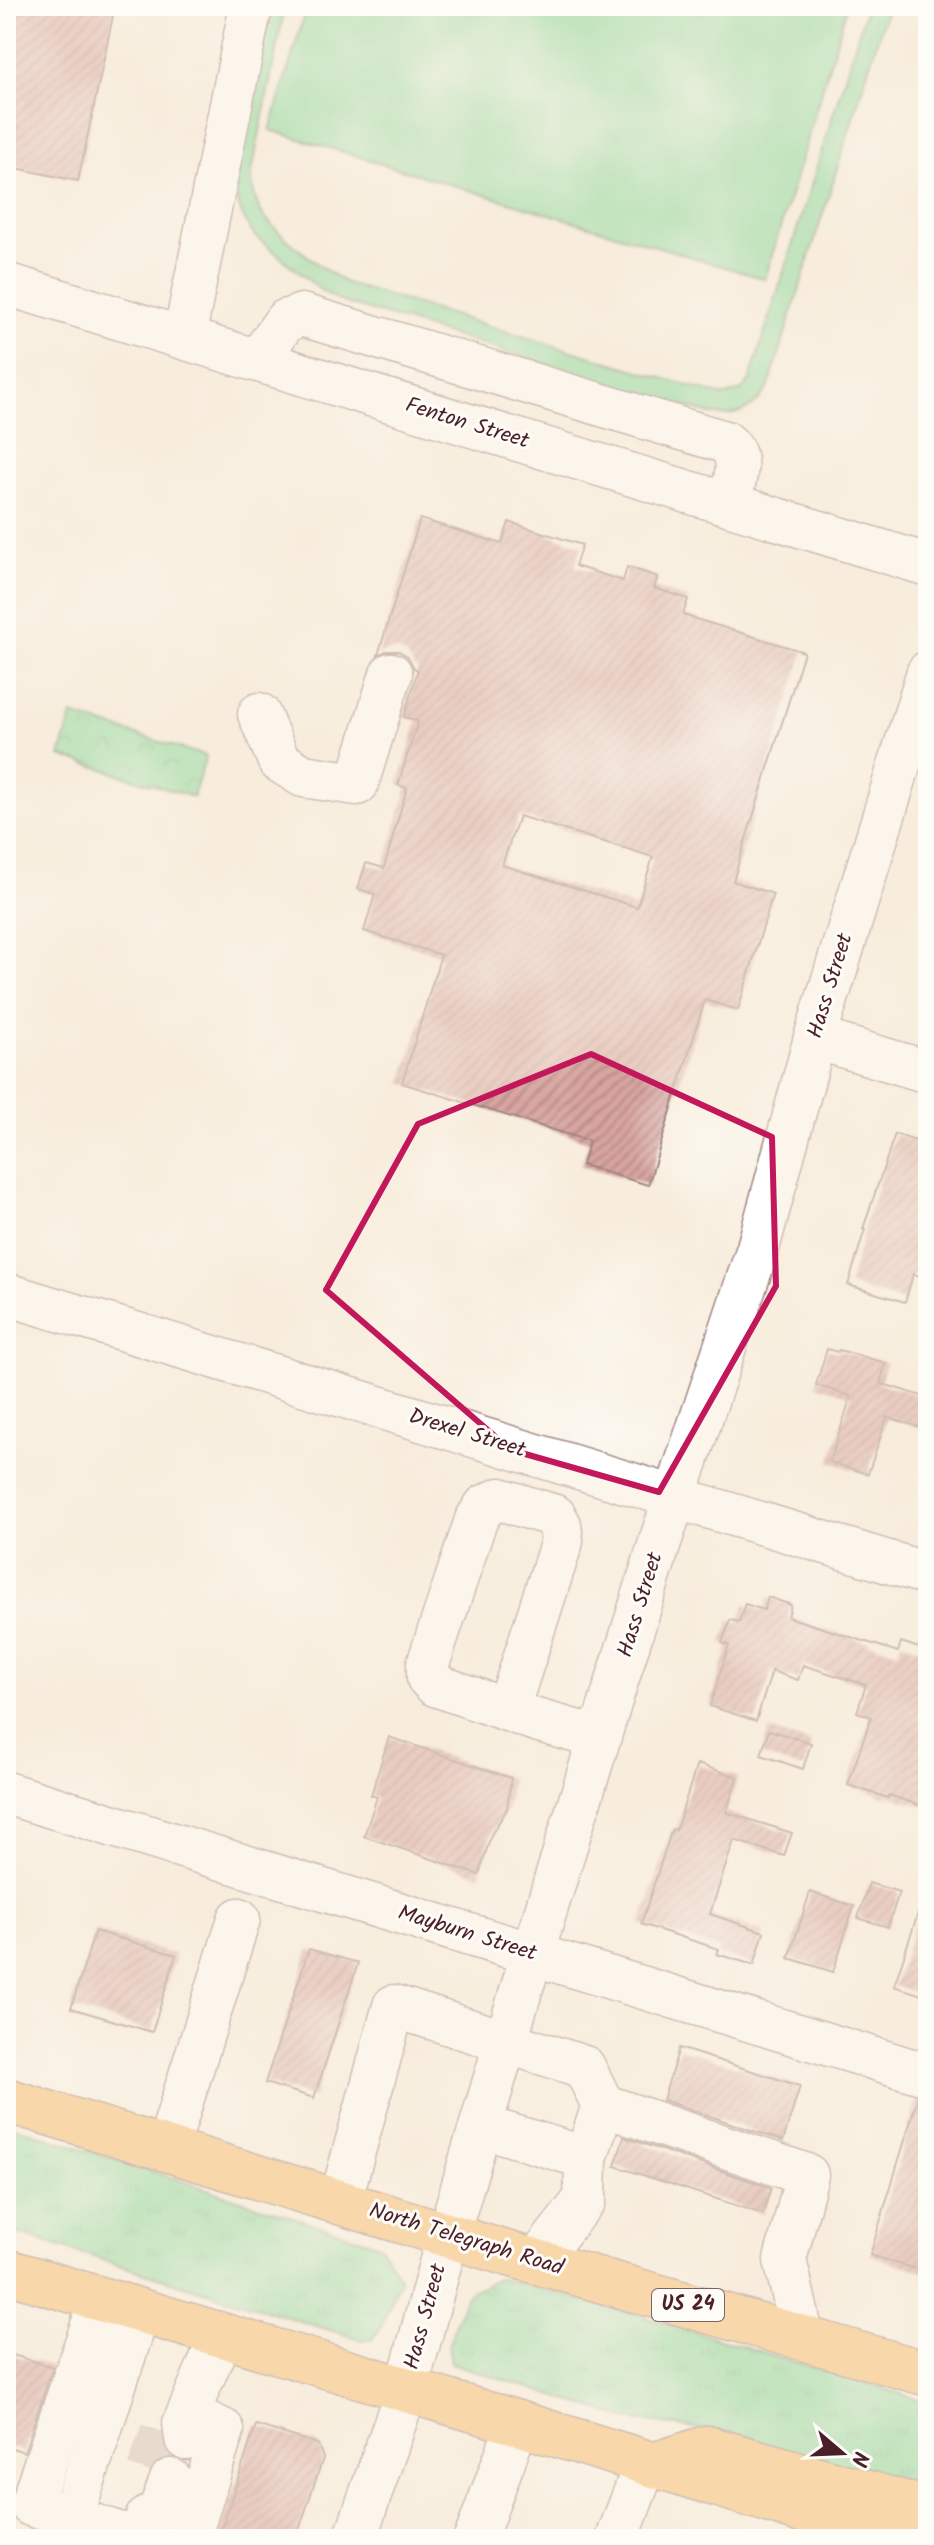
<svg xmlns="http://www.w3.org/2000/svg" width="934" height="2545" font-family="Kalam,sans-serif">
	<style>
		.grass { fill: url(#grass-tufts); stroke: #677c63; stroke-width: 2 }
		.park { fill: url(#park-crowns); stroke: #677c63; stroke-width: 2 }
		.pitch { fill: #84d99b; stroke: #677c63; stroke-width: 2 }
		.building { fill: url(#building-hatch); fill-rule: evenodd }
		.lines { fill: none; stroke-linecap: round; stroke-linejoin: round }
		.minor-tunnel { stroke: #d5c4b9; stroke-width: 42; stroke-dasharray: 42 21; stroke-linecap: butt }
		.minor-casing { stroke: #a18684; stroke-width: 45 }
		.major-casing { stroke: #a18684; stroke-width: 47 }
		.minor { stroke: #fff; stroke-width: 42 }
		.major { stroke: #f9bf6d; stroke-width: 44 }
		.marked { fill: none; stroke: #c2185b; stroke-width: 6; stroke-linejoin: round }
		.labels { text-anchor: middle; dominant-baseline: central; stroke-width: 6; stroke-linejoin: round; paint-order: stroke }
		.shield { fill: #fdfcf7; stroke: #806168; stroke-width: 2 }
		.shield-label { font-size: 20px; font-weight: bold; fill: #4a1f2b }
		.street-label { font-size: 22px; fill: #4a1f2b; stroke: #fdfcf7 }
	</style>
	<defs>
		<pattern id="grass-tufts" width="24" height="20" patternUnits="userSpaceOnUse" patternTransform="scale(2)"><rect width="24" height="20" fill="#84d99b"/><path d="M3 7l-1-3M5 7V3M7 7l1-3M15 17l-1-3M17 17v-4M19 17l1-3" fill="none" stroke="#74ba86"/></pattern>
		<pattern id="park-crowns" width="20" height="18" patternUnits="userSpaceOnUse" patternTransform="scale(2)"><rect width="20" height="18" fill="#84d99b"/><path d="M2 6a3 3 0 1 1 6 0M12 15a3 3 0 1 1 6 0" fill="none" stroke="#74ba86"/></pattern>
		<pattern id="building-hatch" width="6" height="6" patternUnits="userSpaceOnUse" patternTransform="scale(2)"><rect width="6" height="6" fill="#d8a5a0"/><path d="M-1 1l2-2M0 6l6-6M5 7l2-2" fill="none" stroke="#b18683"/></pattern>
	</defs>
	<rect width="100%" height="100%" fill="#fdfcf7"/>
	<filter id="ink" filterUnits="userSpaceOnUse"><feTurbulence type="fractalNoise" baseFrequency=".0125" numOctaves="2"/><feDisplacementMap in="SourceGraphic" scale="16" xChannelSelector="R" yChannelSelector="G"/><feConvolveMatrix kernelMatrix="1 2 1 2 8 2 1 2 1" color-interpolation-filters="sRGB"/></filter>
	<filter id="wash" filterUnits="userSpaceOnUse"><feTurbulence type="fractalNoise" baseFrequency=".006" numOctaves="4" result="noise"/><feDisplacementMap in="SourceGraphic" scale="32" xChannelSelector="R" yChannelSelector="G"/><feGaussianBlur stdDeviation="1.8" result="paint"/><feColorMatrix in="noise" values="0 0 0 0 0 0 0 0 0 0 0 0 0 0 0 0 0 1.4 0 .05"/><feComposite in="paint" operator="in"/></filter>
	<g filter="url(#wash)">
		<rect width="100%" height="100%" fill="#f8eddd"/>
		<g class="grass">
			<polygon points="6,2124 380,2245 400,2279 380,2329 372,2340 362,2340 6,2230"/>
			<polygon points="500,2278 667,2323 928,2402 928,2494 730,2433 627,2419 451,2363 448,2346 465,2297 473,2290"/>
		</g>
		<polygon class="park" points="72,715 206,756 193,797 60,756"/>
		<g class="pitch">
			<path d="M265,6H285L252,172C252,185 254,198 260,210C271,230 327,273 348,284L723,396L742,390L750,380L867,6H888L769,386C756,409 737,419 710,414L342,302L323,292L255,236C241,218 236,201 232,178Z"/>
			<polygon points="307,6 847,6 765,279 270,130"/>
		</g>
		<g id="blocks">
			<g class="building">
				<polygon points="6,6 115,6 78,181 6,166"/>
				<path d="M420,519L502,544L509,522L582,545L575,566L623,581L627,567L658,577L654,588L688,599L683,615L804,652L733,881L773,894L738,1010L705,1000L648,1185L582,1165L589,1141L402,1083L441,955L364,931L375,894L358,889L366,863L384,868L407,788L398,785L418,721L404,717L418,670L414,668L408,657L399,651H386L378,655ZM519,816L653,857L637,907L502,865Z"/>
				<polygon points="895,1134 928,1145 928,1278 913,1274 905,1302 848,1285 865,1229 863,1229"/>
				<polygon points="827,1349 838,1352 839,1350 886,1363 880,1383 928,1398 928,1430 887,1417 868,1474 830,1462 851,1396 816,1385"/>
				<polygon points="768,1597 791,1605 788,1617 898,1652 901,1642 928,1651 928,1808 889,1795 888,1798 848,1785 871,1717 857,1712 866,1685 803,1665 798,1680 772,1671 756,1721 710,1706 729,1645 722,1643 730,1620 739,1622 745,1604 764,1610"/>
				<polygon points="769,1730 811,1743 803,1769 761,1755"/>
				<polygon points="389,1737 511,1778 507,1809 491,1835 479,1875 364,1836 377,1797 371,1795"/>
				<polygon points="697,1764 738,1777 726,1812 792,1833 784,1856 734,1840 710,1914 764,1932 754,1965 717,1954 719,1949 641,1924 672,1829 676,1830"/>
				<polygon points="869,1883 899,1892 888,1927 858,1918"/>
				<polygon points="810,1892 854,1906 833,1972 789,1958"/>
				<polygon points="923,1898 928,1899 928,1997 894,1986"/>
				<polygon points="95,1931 176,1955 152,2032 71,2008"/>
				<polygon points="309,1949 358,1963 314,2098 265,2083"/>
				<polygon points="679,2048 800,2086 783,2141 663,2100"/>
				<polygon points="918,2097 928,2098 928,2273 870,2255"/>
				<polygon points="624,2137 771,2188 763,2214 615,2166"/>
				<polygon points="6,2353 53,2367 24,2452 6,2446"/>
				<polygon points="256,2425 318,2444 323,2458 296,2539 218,2539"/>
			</g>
		</g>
	</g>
	<g filter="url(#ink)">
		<use href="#blocks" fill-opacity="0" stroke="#a18684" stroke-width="2"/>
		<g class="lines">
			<polyline class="minor-tunnel" points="148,2471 162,2430"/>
			<defs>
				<g id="minor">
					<polyline points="6,284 928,565"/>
					<polyline points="184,338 251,6"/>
					<path d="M258,360L285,321L302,315L725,442C745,457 734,483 729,504"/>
					<polyline points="259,714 279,761 303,776 357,784 391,674"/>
					<polyline points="815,1038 928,1072"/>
					<polyline points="6,1294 928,1574"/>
					<polyline points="508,1709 562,1541 560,1525 555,1516 500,1499 485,1506 476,1520 428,1664 428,1678 435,1685 536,1720 599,1738"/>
					<polyline points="6,1793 928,2075"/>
					<polyline points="481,2126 586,2158"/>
					<polyline points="167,2149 239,1919"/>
					<polyline points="340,2202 394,2006 584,2067 603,2105"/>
					<polyline points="536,2262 585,2199 586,2158 603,2105 807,2175 785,2260 803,2338"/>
					<polyline points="101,2299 31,2505 137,2539"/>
					<polyline points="186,2439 184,2423 221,2336"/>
					<polyline points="72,2517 139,2311"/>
					<polyline points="140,2539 146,2519 160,2509 171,2480"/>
					<polyline points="189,2539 223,2430 189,2414"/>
					<polyline points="355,2539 406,2391 448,2235 520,1994 662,1536 758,1248 815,1038 928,672"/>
					<polyline points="475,2539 518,2423"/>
					<polyline points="617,2539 646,2462"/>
				</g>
				<g id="major">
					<polyline points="6,2100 499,2251 928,2374"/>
					<polyline points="6,2271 518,2423 895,2539"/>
					<polyline points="653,2465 707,2448 928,2510"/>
				</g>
			</defs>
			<use href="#minor" class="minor-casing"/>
			<use href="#major" class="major-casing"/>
			<use href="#minor" class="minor"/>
			<use href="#major" class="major"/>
		</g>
	</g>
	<path d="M0 0H934V2545H0ZM591,1054L772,1137L776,1286L659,1492L511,1450L326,1290L418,1124Z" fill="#f8eddd" fill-opacity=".55" fill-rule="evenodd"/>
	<path class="marked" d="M591,1054L772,1137L776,1286L659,1492L511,1450L326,1290L418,1124Z"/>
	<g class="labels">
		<rect class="shield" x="652" y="2289" width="72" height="32" rx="6"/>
		<g class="shield-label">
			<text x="688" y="2305">US 24</text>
		</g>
		<g class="street-label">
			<text transform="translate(467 424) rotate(17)">Fenton Street</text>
			<text transform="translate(831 986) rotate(-73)">Hass Street</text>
			<text transform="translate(467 1434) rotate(17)">Drexel Street</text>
			<text transform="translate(641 1605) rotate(-73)">Hass Street</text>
			<text transform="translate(467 1934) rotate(17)">Mayburn Street</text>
			<text transform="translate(466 2240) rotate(17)">North Telegraph Road</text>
			<text transform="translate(426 2317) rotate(-75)">Hass Street</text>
		</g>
	</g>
	<rect width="934" height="2545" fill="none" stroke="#fdfcf7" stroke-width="32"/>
	<g transform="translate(842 2453) rotate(109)" stroke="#fdfcf7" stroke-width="6" paint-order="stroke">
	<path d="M0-6L14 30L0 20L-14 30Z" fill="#4a1f2b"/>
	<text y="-12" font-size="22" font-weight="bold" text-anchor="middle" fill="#4a1f2b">N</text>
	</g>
</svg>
